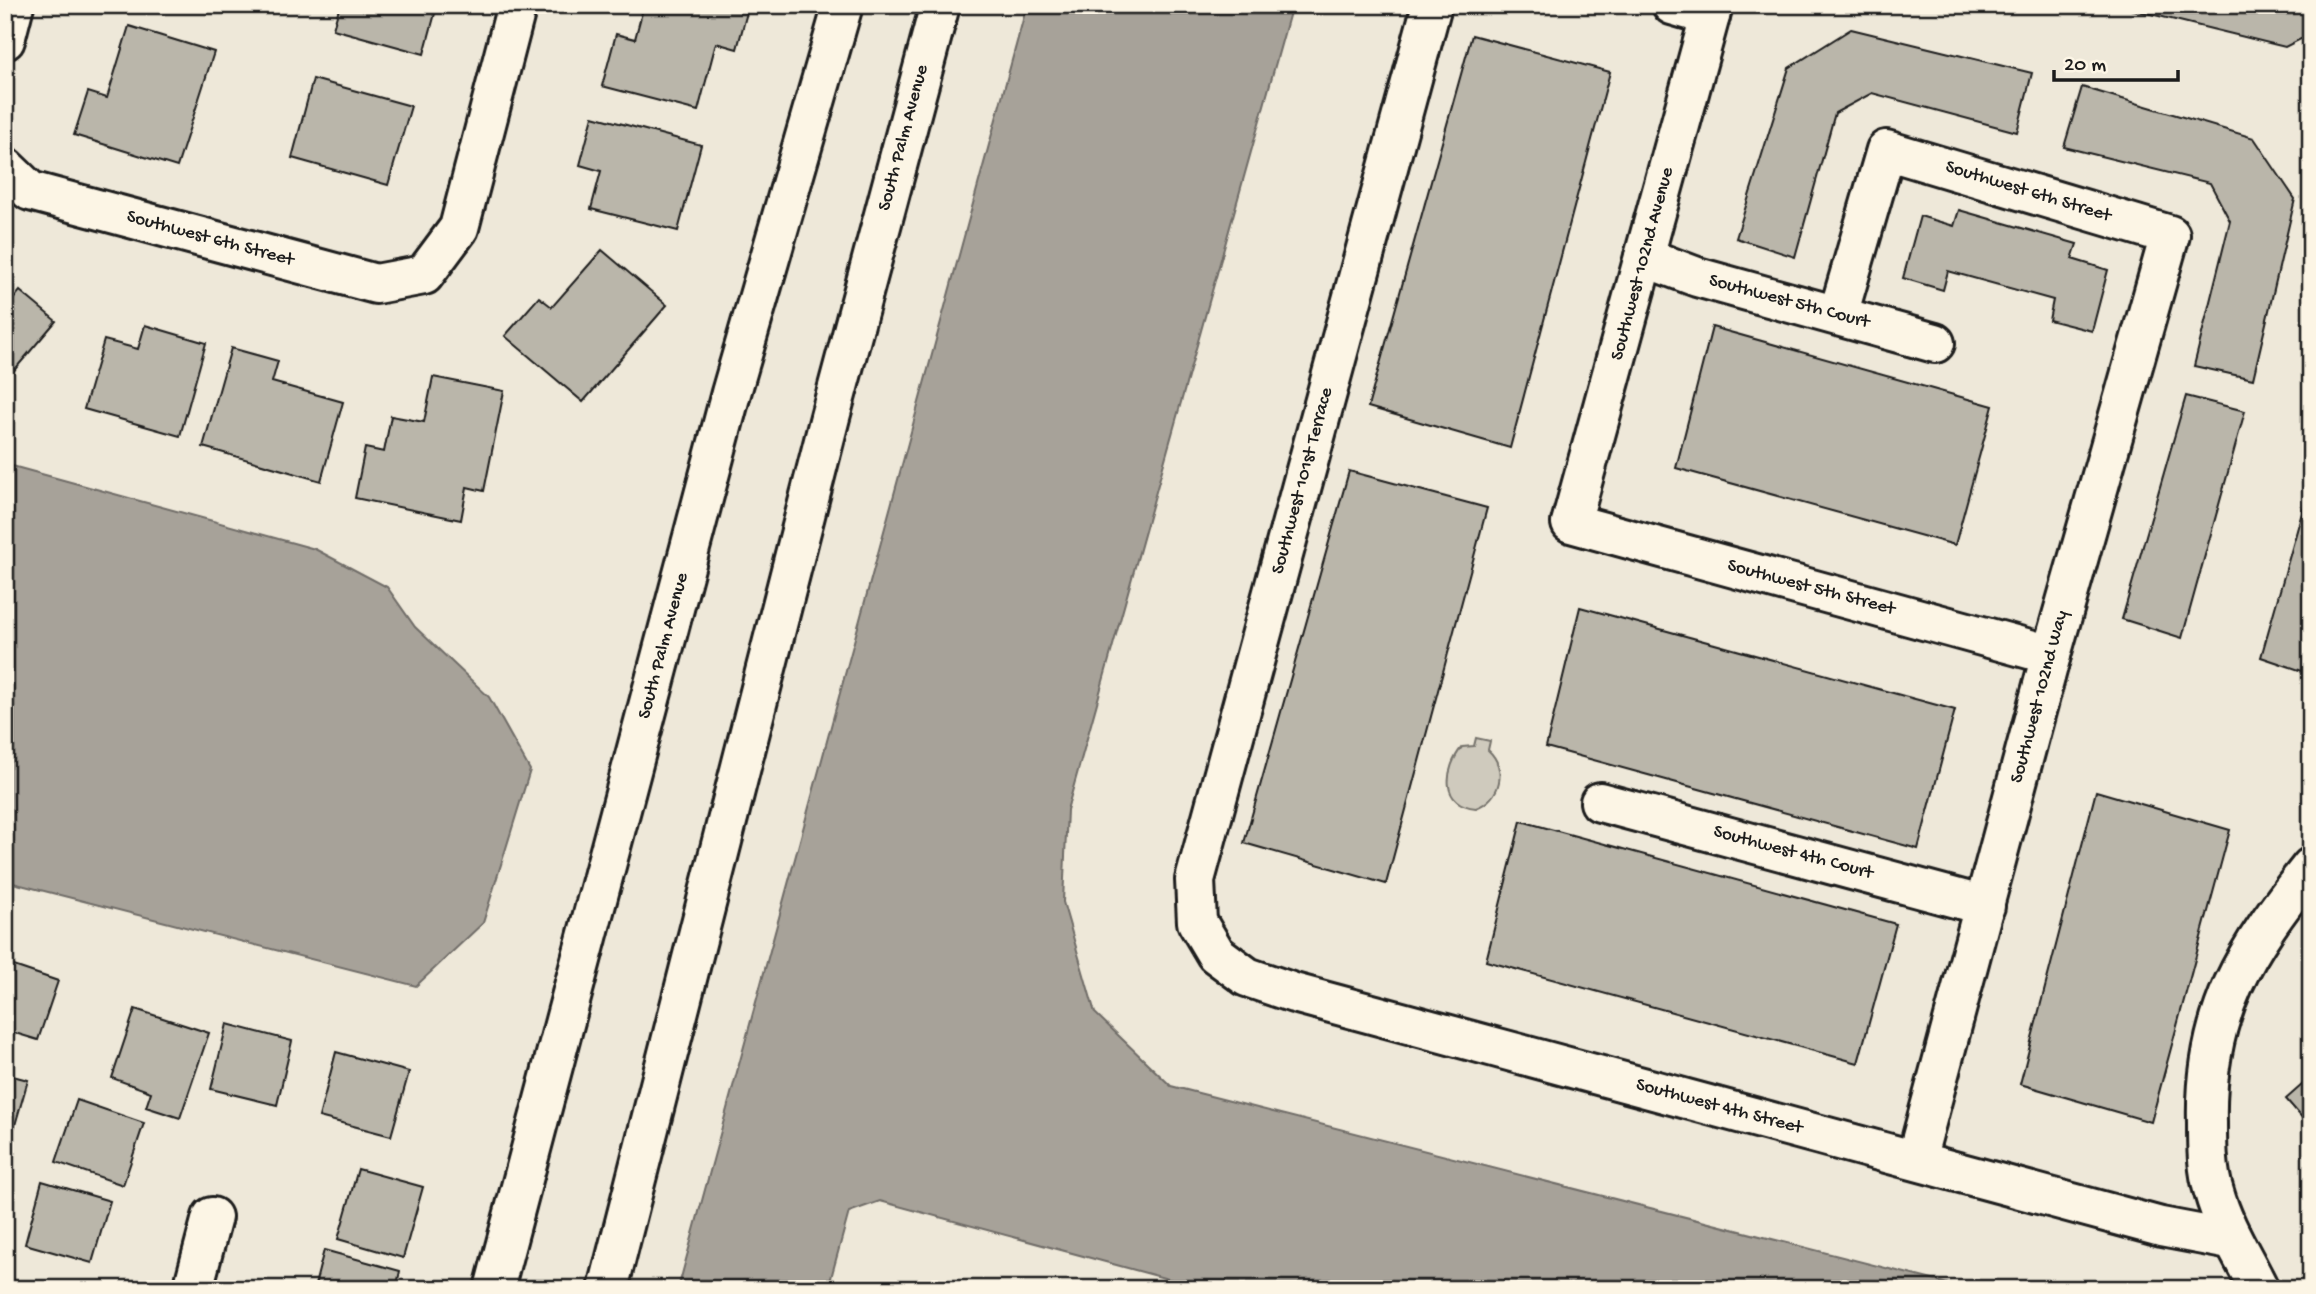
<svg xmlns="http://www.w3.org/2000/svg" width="2316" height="1294" font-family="'Gochi Hand',sans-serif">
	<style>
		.green { fill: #cfcabd; stroke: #76736c; stroke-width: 2 }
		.water { fill: #a7a299; stroke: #6f6c67; stroke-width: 2 }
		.building { fill: #bab6aa; stroke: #1c1c1c; stroke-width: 2 }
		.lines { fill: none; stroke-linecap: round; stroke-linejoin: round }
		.street-casing { stroke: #1c1c1c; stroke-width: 44 }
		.secondary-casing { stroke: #1c1c1c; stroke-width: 44 }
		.street { stroke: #fcf5e5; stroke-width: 38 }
		.secondary { stroke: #fcf5e5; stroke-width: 38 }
		.labels { text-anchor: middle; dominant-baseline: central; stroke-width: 7; stroke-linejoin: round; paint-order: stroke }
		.street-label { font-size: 19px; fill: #1c1c1c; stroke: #fcf5e5 }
	</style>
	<rect width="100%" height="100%" fill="#eee8d9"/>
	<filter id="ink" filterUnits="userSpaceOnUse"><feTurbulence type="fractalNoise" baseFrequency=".0143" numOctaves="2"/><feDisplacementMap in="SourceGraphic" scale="14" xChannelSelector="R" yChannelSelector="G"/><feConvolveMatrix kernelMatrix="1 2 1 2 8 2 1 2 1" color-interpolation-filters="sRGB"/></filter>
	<g filter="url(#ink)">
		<path class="green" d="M1476,738L1490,741L1488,750C1508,768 1501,799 1476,808C1440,805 1444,769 1462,747L1474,746Z"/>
		<g class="water">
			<polygon points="1027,5 1292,5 1067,810 1063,902 1095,1013 1171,1086 1968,1289 1205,1289 880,1201 849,1212 828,1289 678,1289"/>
			<polygon points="5,464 315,549 387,587 415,627 489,697 530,770 483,923 416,986 5,881"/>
		</g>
		<g class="building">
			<polygon points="340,5 433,5 437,6 424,54 333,29"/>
			<polygon points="644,5 749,5 737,49 716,43 698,111 602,86 616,34 635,39"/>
			<polygon points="2114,5 2311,5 2311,34 2285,47"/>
			<polygon points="129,26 214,52 177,167 74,135 88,92 107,98"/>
			<polygon points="1851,29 2032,73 2017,132 1872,93 1835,113 1795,257 1736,238 1789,68"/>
			<polygon points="1472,35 1610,72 1510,448 1368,407"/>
			<polygon points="313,79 411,106 388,185 292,158"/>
			<polygon points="2082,87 2254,138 2295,199 2253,379 2194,366 2230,221 2210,183 2064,147"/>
			<polygon points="593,116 701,145 678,231 591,209 601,171 580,165"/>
			<polygon points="1959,210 2077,244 2072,259 2108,270 2092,331 2049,320 2053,300 1948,271 1943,290 1903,278 1920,216 1954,226"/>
			<polygon points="602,250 667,305 583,402 505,336 539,297 552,307"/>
			<polygon points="20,291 56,321 5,381 5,296 12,301"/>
			<polygon points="145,325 206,343 180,436 84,409 104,340 138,349"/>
			<polygon points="1712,327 1993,406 1955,545 1676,468"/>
			<polygon points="231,348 278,361 272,382 343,402 321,481 203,447"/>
			<polygon points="433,377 504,391 484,491 467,487 461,520 355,498 365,448 384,452 391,416 424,422"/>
			<polygon points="2186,396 2245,411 2182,638 2122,619"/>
			<polygon points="1349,471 1487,508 1386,884 1244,843"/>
			<polygon points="2311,481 2311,674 2261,657"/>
			<polygon points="1580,607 1955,710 1918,849 1546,747"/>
			<polygon points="2096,791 2230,830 2151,1122 2020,1084"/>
			<polygon points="1521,821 1896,924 1858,1063 1486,961"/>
			<polygon points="5,963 58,981 38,1040 5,1030"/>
			<polygon points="135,1009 209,1033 180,1118 146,1107 151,1092 112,1078"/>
			<polygon points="227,1024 292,1041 277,1105 211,1089"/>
			<polygon points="336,1052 409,1072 391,1136 319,1117"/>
			<polygon points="5,1074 28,1080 7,1153 5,1152"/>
			<polygon points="2311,1077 2311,1128 2286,1099"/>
			<polygon points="77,1100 144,1123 123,1185 56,1162"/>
			<polygon points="358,1169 423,1187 403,1258 338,1239"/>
			<polygon points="42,1181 110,1201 92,1263 25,1244"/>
			<polygon points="324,1250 400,1271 396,1289 314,1289"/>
		</g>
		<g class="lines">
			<defs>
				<g id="street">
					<polyline points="1432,5 1195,880 1197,922 1216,954 1247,977 1294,993 2161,1227 2230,1240"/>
					<polyline points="1672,5 1710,16"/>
					<polyline points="1713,5 1571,523 2051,655"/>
					<polyline points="5,40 14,5"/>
					<polyline points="5,167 30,191 376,284 424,275 459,228 517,5"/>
					<polyline points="1644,257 1697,277 1935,343"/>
					<polyline points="1838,315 1886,150 2170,235 2051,655 1916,1160"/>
					<polyline points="1600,802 1985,906"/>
					<polyline points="193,1289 212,1217"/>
					<path d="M2259,1289C2243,1256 2224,1228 2214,1192C2207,1171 2207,1146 2207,1123C2204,1013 2245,950 2311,867"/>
				</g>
				<g id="secondary">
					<polyline points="494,1289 731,393 843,5"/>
					<polyline points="608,1289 830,417 940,5"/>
				</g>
			</defs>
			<use href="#street" class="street-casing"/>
			<use href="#secondary" class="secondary-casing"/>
			<use href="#street" class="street"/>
			<use href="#secondary" class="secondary"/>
		</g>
	</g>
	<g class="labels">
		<g class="street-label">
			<text transform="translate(904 138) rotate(-75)">South Palm Avenue</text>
			<text transform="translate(2028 192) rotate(17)">Southwest 6th Street</text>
			<text transform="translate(210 239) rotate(15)">Southwest 6th Street</text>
			<text transform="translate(1643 264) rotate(-75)">Southwest 102nd Avenue</text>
			<text transform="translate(1789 302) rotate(15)">Southwest 5th Court</text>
			<text transform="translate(1303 481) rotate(-75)">Southwest 101st Terrace</text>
			<text transform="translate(1811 588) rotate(15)">Southwest 5th Street</text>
			<text transform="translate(664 646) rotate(-75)">South Palm Avenue</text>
			<text transform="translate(2040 697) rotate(-75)">Southwest 102nd Way</text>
			<text transform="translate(1793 853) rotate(15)">Southwest 4th Court</text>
			<text transform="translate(1719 1107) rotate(15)">Southwest 4th Street</text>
		</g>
	</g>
	<rect width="2316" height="1294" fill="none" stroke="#fcf5e5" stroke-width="28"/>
	<rect x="14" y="14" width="2288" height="1266" fill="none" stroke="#1c1c1c" stroke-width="2.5" filter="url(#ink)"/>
	<path d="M2054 70v10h124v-10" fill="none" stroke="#1c1c1c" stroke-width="3.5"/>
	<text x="2064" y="70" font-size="21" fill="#1c1c1c" stroke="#fcf5e5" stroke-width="5" paint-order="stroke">20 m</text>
</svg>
